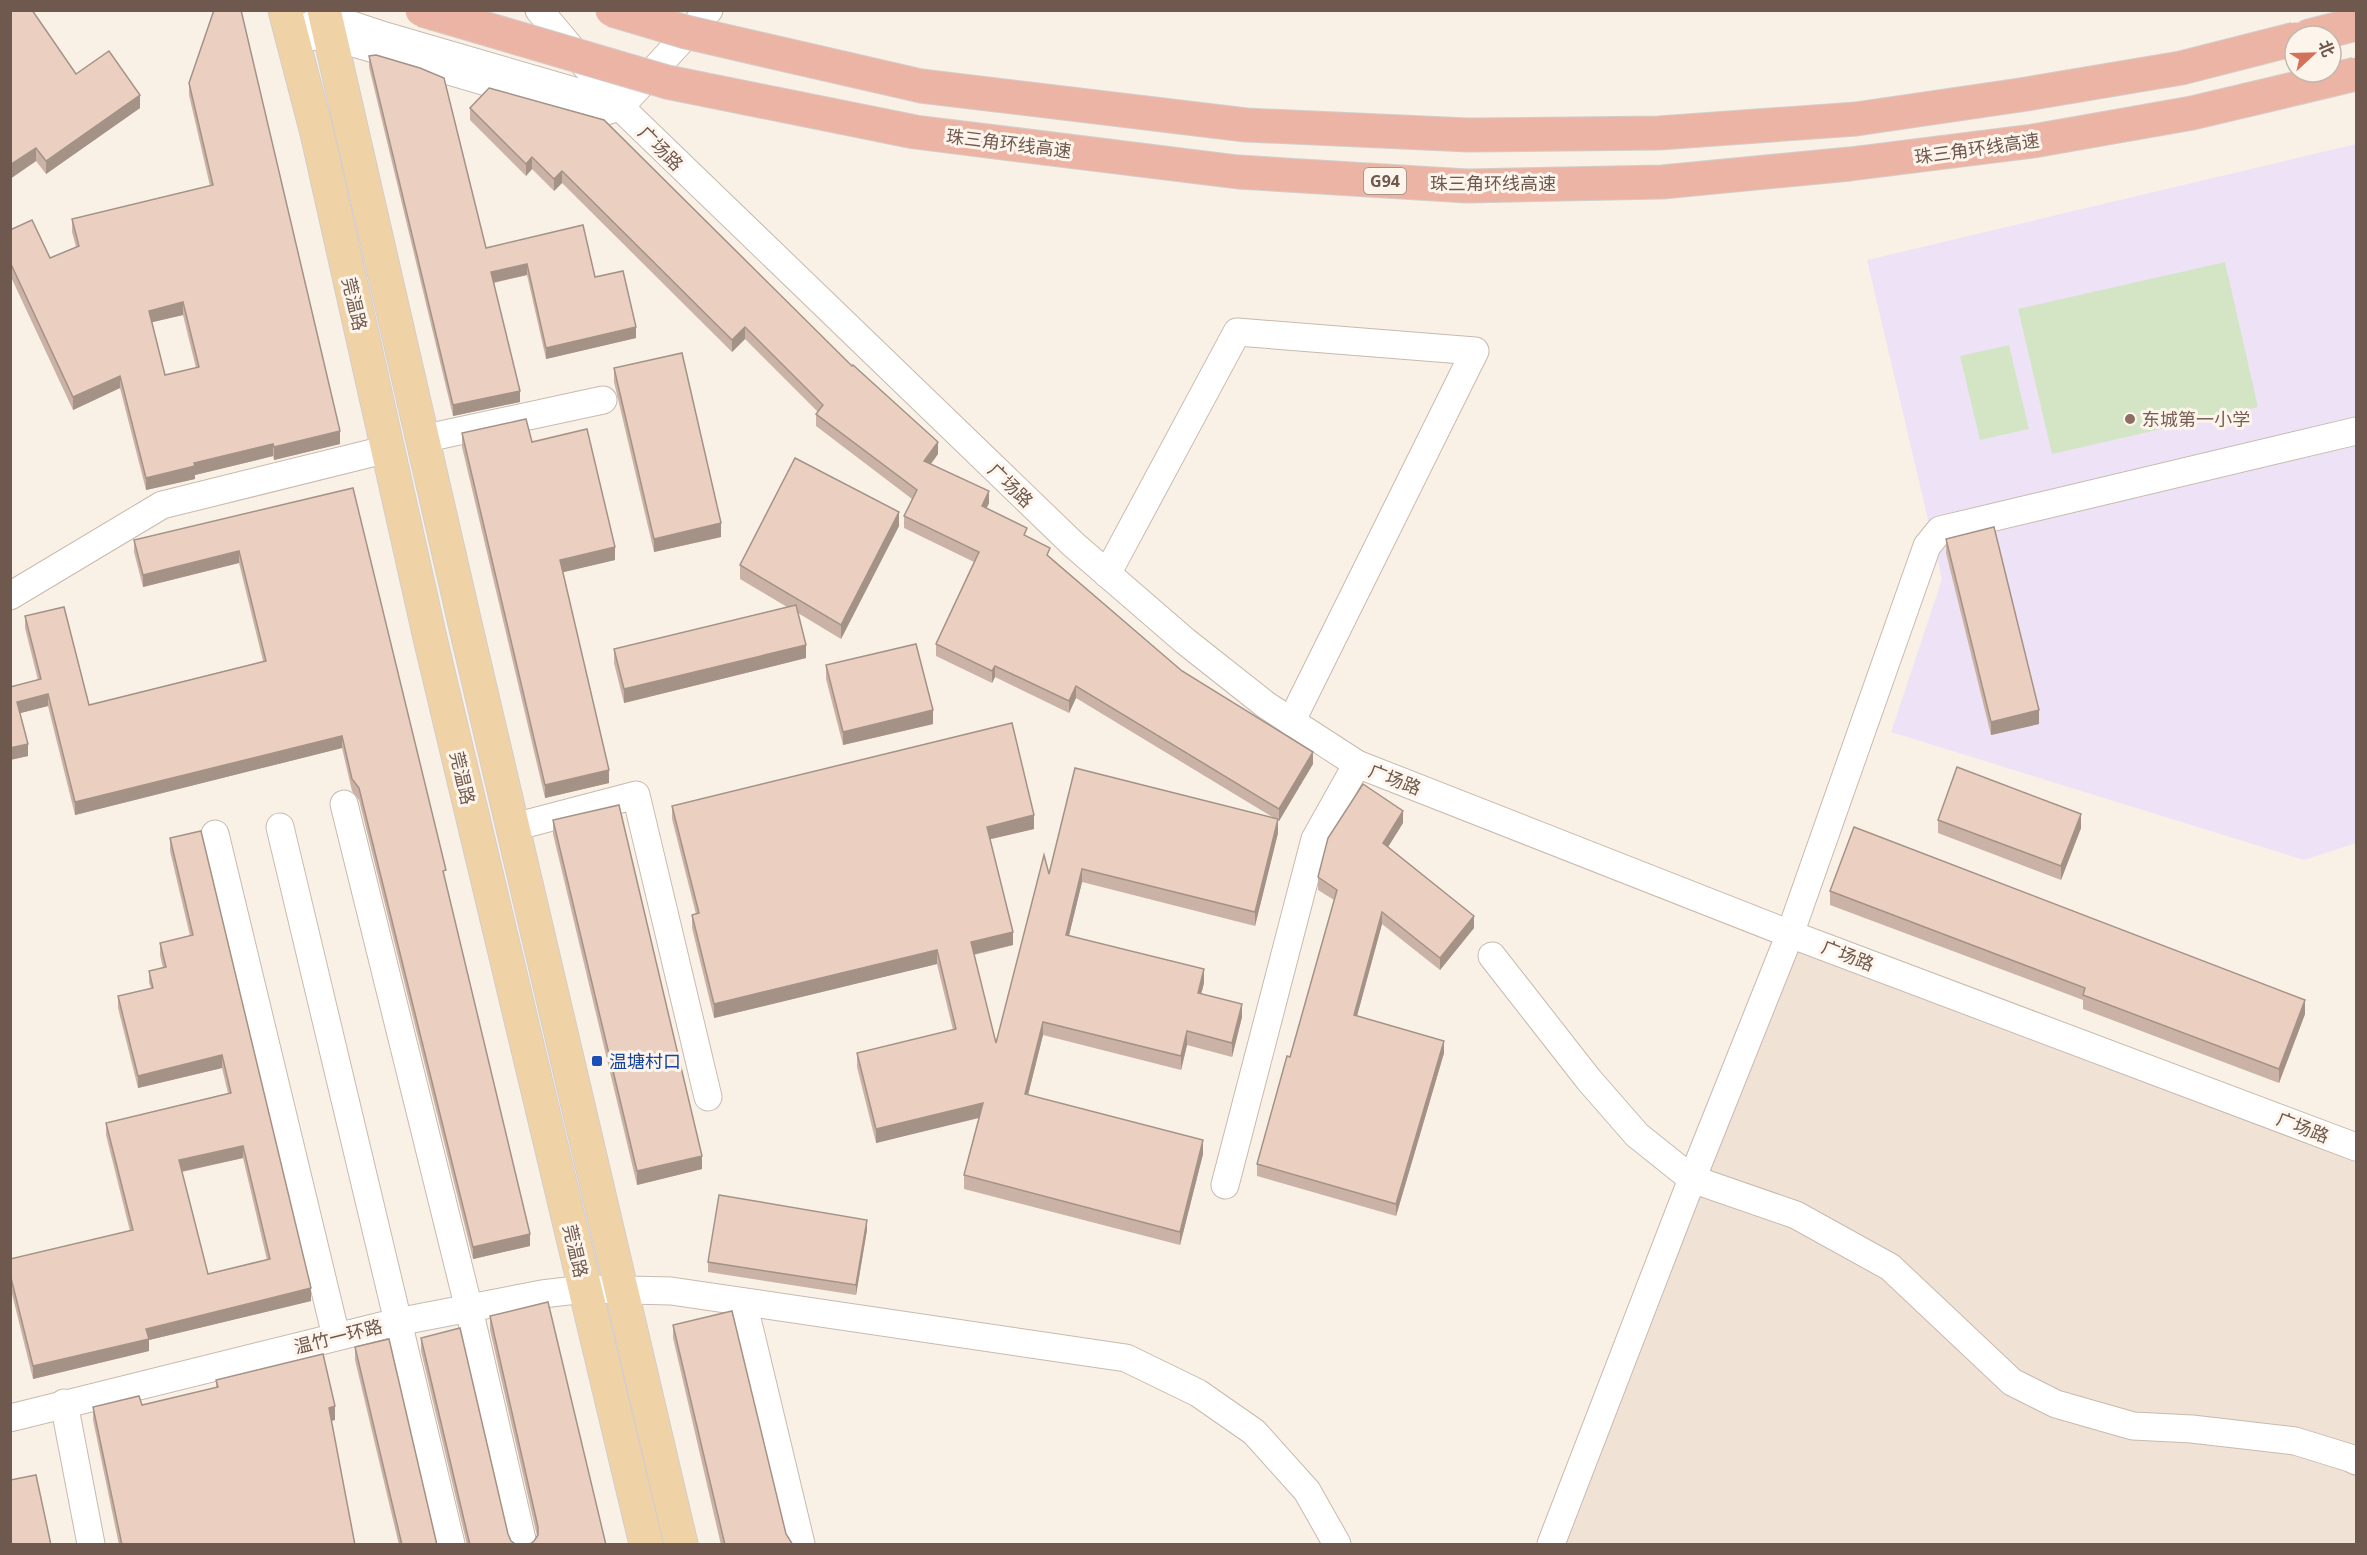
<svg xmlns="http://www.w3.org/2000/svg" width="2367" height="1555" font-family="'Open Sans','Noto Sans SC',sans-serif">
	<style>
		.residential { fill: #f0e3d6 }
		.education { fill: #eee3f6 }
		.green { fill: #d4e5c6 }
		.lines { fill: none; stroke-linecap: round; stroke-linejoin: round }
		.minor-casing { stroke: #c9b9ae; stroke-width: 29 }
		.major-casing { stroke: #d4cdca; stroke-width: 35 }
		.highway-casing { stroke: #d4cdca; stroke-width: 35 }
		.minor { stroke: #fff; stroke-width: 27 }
		.major { stroke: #f0d2a7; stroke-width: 33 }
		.highway { stroke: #ecb4a5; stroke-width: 33 }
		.highway-bridge-casing { stroke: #d4cdca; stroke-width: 35; stroke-linecap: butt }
		.highway-bridge { stroke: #ecb4a5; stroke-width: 33 }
		.wall { fill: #cab3a6; fill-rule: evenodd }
		.shaded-wall { fill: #a49287 }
		.building { fill: #ebd0c1; stroke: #a49287; stroke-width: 1.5; fill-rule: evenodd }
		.education-dot { fill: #8d6e63; stroke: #fdf5ec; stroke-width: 2 }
		.transit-dot { fill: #1a4fb4; stroke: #fdf5ec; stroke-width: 2 }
		.labels { text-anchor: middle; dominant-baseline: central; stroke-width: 6; stroke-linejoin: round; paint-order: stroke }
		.shield { fill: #fdf5ec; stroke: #9a887d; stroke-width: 1.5 }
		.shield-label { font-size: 16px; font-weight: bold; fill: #6f594e }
		.street-label { font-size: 18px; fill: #6f594e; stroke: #fdf5ec }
		.education-label { font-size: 18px; fill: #785e54; stroke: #fdf5ec; text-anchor: start }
		.transit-label { font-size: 18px; fill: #164399; stroke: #fdf5ec; text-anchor: start }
	</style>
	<rect width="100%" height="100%" fill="#f9f1e6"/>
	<polygon class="residential" points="1790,934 2356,1147 2356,1544 1551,1544"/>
	<polygon class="education" points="2356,144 2356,843 2304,860 1891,732 1942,579 1867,260"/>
	<g class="green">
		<polygon points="2225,262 2258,407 2052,454 2018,309"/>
		<polygon points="2009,345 2029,429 1980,440 1960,356"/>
	</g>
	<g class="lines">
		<defs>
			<g id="minor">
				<polyline points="539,10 620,107 1074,545 1185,641 1266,705 1357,764 1790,934 2356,1147"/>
				<polygon points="325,16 385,36 598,98 620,107 595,114 330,36 292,37"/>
				<polyline points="620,107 709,10"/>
				<polyline points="422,439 603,400"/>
				<polyline points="1107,574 1237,332 1475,351 1291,722"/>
				<polyline points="10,596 162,505 388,449"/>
				<polyline points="344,804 469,1309 523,1544"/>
				<polyline points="280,827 451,1544"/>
				<polyline points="514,827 636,795 708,1097"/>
				<polyline points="215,834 336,1336"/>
				<polyline points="1492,956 1589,1080 1637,1135 1692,1179 1796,1215 1890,1267 2012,1382 2056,1404 2133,1426 2192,1429 2295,1441 2350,1458 2356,1461"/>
				<polyline points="1225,1185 1315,839 1357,764"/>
				<polyline points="743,1302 801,1544"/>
				<polyline points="64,1403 91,1544"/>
				<polyline points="10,1418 397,1322 542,1294 585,1289 671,1291 1126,1358 1198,1393 1254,1432 1307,1491 1337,1544"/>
				<polyline points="1551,1544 1692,1179 1790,934 1927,546 1940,530 2356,431"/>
			</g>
			<g id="major">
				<polyline points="285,10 317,133 430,638 646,1544"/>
				<polyline points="324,10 466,628 681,1544"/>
			</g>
			<polyline id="highway" points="2309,36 2356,24"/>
		</defs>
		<use href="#minor" class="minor-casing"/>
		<use href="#major" class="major-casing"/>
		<use href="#highway" class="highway-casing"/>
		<use href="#minor" class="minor"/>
		<use href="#major" class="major"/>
		<use href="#highway" class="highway"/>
		<defs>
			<g id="highway-bridge">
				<polyline points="422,10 667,82 915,132 1238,172 1467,186 1662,182 1850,164 2033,141 2192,113 2356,74"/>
				<polyline points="612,10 686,32 921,86 1246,125 1468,135 1659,133 1856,119 2020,95 2181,68 2295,39"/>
			</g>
		</defs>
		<use href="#highway-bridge" class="highway-bridge-casing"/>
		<use href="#highway-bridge" class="highway-bridge"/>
	</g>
	<g class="wall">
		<polygon points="10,10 76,74 140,108 46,174 36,161 10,179"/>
		<polygon points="369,56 486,248 595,277 636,338 546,359 527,275 494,283 520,402 453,416 369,67"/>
		<path d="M189,83L340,444L274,460L273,456L195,475V479L146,490L120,388L73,410L10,275V230L50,258L76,247L72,232V219L210,186L189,95ZM183,315L196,368L165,375L152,322Z"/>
		<polygon points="489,88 938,454 931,464 989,503 986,508 1027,537 1182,671 1313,764 1279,821 1278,821 1278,833 1255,926 1082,882 1069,935 1204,983 1201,994 1242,1017 1232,1057 1187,1045 1181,1070 1043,1035 1028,1095 1203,1154 1180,1245 964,1189 964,1175 979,1117 876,1143 857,1067 857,1053 953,1030 937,964 714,1018 692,928 692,915 696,914 672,819 672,806 1034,829 990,839 1013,945 974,955 996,1043 1049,874 1274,818 1076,698 1069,713 995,677 992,683 936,656 936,644 974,562 904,528 904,516 912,499 816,426 816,414 818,412 745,339 732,352 562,183 554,191 532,169 526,176 470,120 470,108"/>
		<polygon points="614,368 721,537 654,552 614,382"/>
		<polygon points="462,433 532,442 615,560 563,572 609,783 545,798 462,447"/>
		<polygon points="353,488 530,1246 473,1259 359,800 352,791 342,748 75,815 48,706 20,713 28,756 10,760 10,687 38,680 25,628 25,616 89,705 263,661 239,563 143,587 134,552 134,540"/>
		<polygon points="899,526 841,639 798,613 806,658 624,703 614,663 614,649 787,607 740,579 740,565"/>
		<polygon points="1946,539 2039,724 1991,735 1946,553"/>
		<polygon points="826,665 933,724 843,745 826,679"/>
		<polygon points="553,820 702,1169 637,1185 553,834"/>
		<polygon points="1938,820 2081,828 2061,880 1938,833"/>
		<polygon points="1403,823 1388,847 1474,928 1440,970 1382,924 1357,1016 1444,1053 1396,1216 1257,1176 1257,1164 1290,1057 1334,900 1318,890 1318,877"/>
		<path d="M170,838L311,1301L149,1340V1351L33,1379L10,1286V1259L130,1231L106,1135V1123L228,1093L222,1068L138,1088L118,1008V996L151,988L149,983V971L163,968L160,955V943L190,936L170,851ZM243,1158L267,1260L208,1274L182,1172Z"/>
		<polygon points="1830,891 2305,1014 2279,1083 2083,1009 2083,1000 1830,905"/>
		<polygon points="867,1230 856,1295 708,1272 708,1262"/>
		<polygon points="490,1316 606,1545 534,1541 537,1536 490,1330"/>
		<polygon points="673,1325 786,1534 793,1545 721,1545 673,1338"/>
		<polygon points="421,1338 508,1534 511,1541 517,1545 467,1545 421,1351"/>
		<polygon points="355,1347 437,1545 399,1545 355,1360"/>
		<polygon points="216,1380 335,1420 331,1421 355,1545 119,1545 93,1420 93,1407 142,1405 216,1388"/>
	</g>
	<g class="shaded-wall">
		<polygon points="140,95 140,108 46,174 46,161"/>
		<polygon points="36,148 36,161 10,179 10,165"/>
		<polygon points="532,157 532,169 526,176 526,164"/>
		<polygon points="562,171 562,183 554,191 554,179"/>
		<polygon points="527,264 527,275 491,283 491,272"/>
		<polygon points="183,302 183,315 149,323 149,311"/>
		<polygon points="636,327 636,338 546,359 546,348"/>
		<polygon points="745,327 745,339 732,352 732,340"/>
		<polygon points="120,376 120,388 73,410 73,397"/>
		<polygon points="520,391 520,402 453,416 453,405"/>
		<polygon points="340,431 340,444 274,460 274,447"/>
		<polygon points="938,442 938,454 924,473 924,461"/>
		<polygon points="273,444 273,456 195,475 195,479 146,490 146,478 194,463"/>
		<polygon points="989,491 989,503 982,518 982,506"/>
		<polygon points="899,512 899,526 841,639 841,625"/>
		<polygon points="721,523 721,537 654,552 654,539"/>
		<polygon points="615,547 615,560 560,573 560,560"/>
		<polygon points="239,551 239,563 143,587 143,575"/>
		<polygon points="806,645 806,658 624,703 624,689"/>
		<polygon points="995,666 995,677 992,683 992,671"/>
		<polygon points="1076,686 1076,698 1069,713 1069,701"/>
		<polygon points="48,694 48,706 17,714 17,702"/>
		<polygon points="933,710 933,724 843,745 843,732"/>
		<polygon points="2039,710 2039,724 1991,735 1991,722"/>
		<polygon points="342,736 342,748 75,815 75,802"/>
		<polygon points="28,744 28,756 10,760 10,748"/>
		<polygon points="1313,752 1313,764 1279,821 1279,809"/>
		<polygon points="609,770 609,783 545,798 545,785"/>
		<polygon points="1403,811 1403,823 1383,855 1383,843"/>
		<polygon points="2081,814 2081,828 2061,880 2061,866"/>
		<polygon points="1034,815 1034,829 987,840 987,827"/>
		<polygon points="1278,819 1278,833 1255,926 1255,912"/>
		<polygon points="1082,869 1082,882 1066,948 1066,935"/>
		<polygon points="1382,912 1382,924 1354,1027 1354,1015"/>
		<polygon points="1474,916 1474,928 1440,970 1440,958"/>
		<polygon points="1013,932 1013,945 971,955 971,942"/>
		<polygon points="937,950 937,964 714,1018 714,1004"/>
		<polygon points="1204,969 1204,983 1198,1006 1198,993"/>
		<polygon points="2305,1000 2305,1014 2279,1083 2279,1069"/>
		<polygon points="1242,1004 1242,1017 1232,1057 1232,1043"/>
		<polygon points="1043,1022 1043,1035 1025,1107 1025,1094"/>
		<polygon points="1187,1031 1187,1045 1181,1070 1181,1056"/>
		<polygon points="1444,1041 1444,1053 1396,1216 1396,1204"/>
		<polygon points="222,1055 222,1068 138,1088 138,1076"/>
		<polygon points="983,1103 983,1117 876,1143 876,1129"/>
		<polygon points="1203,1140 1203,1154 1180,1245 1180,1232"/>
		<polygon points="243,1146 243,1158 179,1172 179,1160"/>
		<polygon points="702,1156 702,1169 637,1185 637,1171"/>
		<polygon points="867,1220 867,1230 856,1295 856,1285"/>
		<polygon points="530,1234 530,1246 473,1259 473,1247"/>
		<polygon points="311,1288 311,1301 149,1340 149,1351 33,1379 33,1366 146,1329"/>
		<polygon points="335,1406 335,1420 329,1421 329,1408"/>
	</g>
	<g class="building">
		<polygon points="10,10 32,10 76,74 109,51 140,95 46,161 36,148 10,165"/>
		<path d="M214,10H241L340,431L274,447L273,444L194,463L195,466L146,478L120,376L73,397L10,262V230L32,220L50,258L79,246L72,219L213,185L189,83ZM183,302L199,367L165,375L149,311Z"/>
		<polygon points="376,55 420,68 444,78 486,248 583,225 595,277 623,271 636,327 546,348 527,264 491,272 520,391 453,405 369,56"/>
		<polygon points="489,88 604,120 852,366 853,365 938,442 924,461 989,491 982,506 1027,528 1024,535 1050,548 1047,555 1182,671 1313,752 1279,809 1076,686 1069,701 995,666 992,671 936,644 979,552 904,516 917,490 816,414 823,405 745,327 732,340 562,171 554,179 532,157 526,164 470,108"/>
		<polygon points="682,353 721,523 654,539 614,368"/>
		<polygon points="526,419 532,442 587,429 615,547 560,560 609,770 545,785 462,433"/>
		<polygon points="795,458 899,512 841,625 740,565"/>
		<polygon points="353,488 446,870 443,871 530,1234 473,1247 359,788 352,779 342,736 75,802 48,694 17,702 28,744 10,748 10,687 41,679 25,616 64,607 89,705 266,661 239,551 143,575 134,540"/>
		<polygon points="1994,527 2039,710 1991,722 1946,539"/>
		<polygon points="796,605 806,645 624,689 614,649"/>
		<polygon points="916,644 933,710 843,732 826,665"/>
		<polygon points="1012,723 1034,815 987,827 1013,932 971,942 996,1043 1044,855 1049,874 1075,768 1278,819 1255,912 1082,869 1066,935 1204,969 1198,993 1242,1004 1232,1043 1187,1031 1181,1056 1043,1022 1025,1094 1203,1140 1180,1232 964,1175 983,1103 876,1129 857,1053 956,1029 937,950 714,1004 692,915 699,913 672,806"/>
		<polygon points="1957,767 2081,814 2061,866 1938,820"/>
		<polygon points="1363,784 1403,811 1383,843 1474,916 1440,958 1382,912 1354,1015 1444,1041 1396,1204 1257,1164 1287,1056 1290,1057 1337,890 1318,877 1328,838"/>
		<polygon points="619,805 702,1156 637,1171 553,820"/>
		<polygon points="1854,827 2305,1000 2279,1069 2083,995 2085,988 1830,891"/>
		<path d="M201,831L311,1288L146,1329L149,1339L33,1366L10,1274V1259L133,1230L106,1123L231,1093L222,1055L138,1076L118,996L153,988L149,971L166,967L160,943L193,935L170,838ZM243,1146L270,1259L208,1274L179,1160Z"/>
		<polygon points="719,1195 867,1220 856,1285 708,1262"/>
		<polygon points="548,1302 606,1545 529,1545 534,1541 538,1535 538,1527 490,1316"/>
		<polygon points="732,1311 786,1534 793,1545 725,1545 673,1325"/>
		<polygon points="460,1328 508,1534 511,1541 517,1545 470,1545 421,1338"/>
		<polygon points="389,1339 437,1545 402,1545 355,1347"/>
		<polygon points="323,1354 335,1406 329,1408 355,1545 122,1545 93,1407 139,1396 142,1405 218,1387 216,1380"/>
		<polygon points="36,1475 51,1545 10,1545 10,1480"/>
	</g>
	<circle class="education-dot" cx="2130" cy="419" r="6"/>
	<rect class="transit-dot" x="591" y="1055" width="12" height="12" rx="3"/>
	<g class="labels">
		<rect class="shield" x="1364" y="168" width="42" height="26" rx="4.5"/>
		<g class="shield-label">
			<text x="1385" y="181">G94</text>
		</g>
		<g class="street-label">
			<text transform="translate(1009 143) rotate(7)">珠三角环线高速</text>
			<text transform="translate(661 148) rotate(45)">广场路</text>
			<text transform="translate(1977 148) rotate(-8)">珠三角环线高速</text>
			<text x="1493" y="183">珠三角环线高速</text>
			<text transform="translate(355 304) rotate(77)">莞温路</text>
			<text transform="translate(1011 485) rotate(44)">广场路</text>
			<text transform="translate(463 778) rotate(77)">莞温路</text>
			<text transform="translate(1395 779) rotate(21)">广场路</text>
			<text transform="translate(1848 955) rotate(21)">广场路</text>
			<text transform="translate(2303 1127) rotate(21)">广场路</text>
			<text transform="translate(576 1251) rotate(77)">莞温路</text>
			<text transform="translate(338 1336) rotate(-14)">温竹一环路</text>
		</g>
		<g class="education-label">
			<text x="2142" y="419">东城第一小学</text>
		</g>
		<g class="transit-label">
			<text x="609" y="1061">温塘村口</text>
		</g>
	</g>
	<rect width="2367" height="1555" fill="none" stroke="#6f594e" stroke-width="24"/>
	<g transform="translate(2313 54) rotate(68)"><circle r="28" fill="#fdf5ec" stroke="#c4b7ad" stroke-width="1.5"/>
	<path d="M0-4.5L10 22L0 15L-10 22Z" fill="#d4715b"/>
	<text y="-9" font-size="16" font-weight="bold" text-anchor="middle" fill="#6f594e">北</text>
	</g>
</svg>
